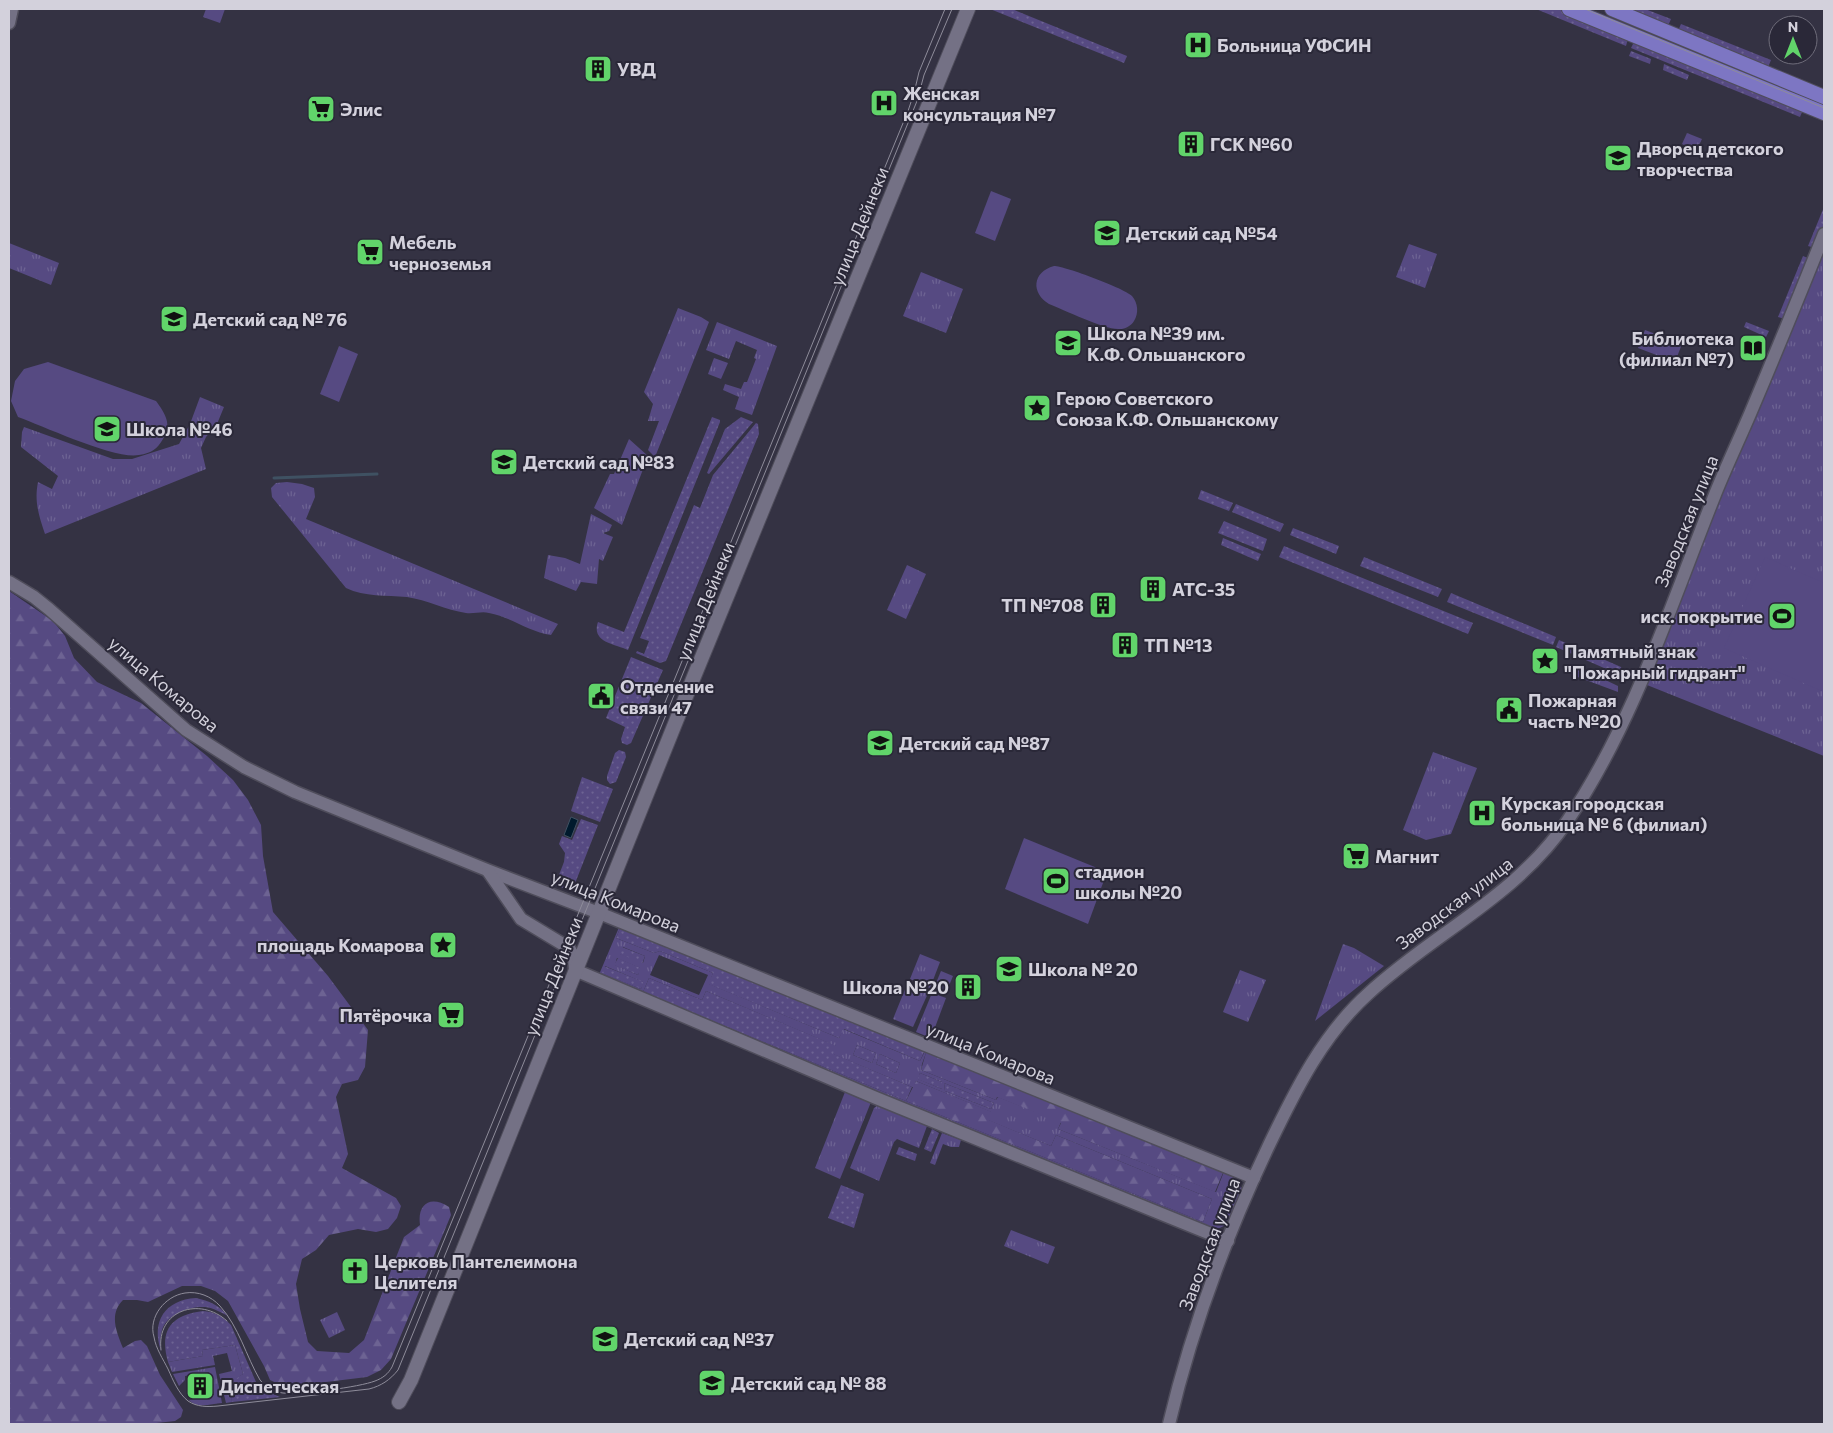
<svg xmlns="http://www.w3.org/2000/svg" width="1833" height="1433" font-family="Commissioner,sans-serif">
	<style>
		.grass { fill: url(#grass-dots) }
		.forest { fill: url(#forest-firs) }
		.park { fill: url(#park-tufts); fill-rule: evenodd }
		.garden { fill: #564a82 }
		.water { fill: #001a2d; stroke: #3f5162 }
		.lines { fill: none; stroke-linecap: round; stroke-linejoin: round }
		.stream { stroke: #3f5162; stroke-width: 3 }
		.tertiary-casing { stroke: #4f4d5b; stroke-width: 15 }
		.secondary-casing { stroke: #4f4d5b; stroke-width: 16 }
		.primary-casing { stroke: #4f4d5b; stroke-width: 16 }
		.tertiary { stroke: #747185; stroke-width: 12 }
		.secondary { stroke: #747185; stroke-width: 14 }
		.primary { stroke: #7d76c3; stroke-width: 14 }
		.tram { stroke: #8e8c9a; stroke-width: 1 }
		.labels { text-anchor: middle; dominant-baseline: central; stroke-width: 4; stroke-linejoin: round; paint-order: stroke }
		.poi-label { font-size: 18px; font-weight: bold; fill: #d3d1dc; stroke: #2a2838; text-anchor: start }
		.street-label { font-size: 18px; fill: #d3d1dc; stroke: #2a2838 }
	</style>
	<defs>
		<pattern id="grass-dots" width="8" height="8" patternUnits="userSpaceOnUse" patternTransform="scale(1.25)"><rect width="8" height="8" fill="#564a82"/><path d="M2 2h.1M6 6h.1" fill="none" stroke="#6d6393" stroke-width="1.8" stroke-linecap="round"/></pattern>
		<pattern id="forest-firs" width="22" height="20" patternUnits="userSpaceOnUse" patternTransform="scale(1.25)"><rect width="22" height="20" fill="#564a82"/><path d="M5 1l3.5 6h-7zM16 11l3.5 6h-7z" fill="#6d6393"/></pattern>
		<pattern id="park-tufts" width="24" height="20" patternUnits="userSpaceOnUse" patternTransform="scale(1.25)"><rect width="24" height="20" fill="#564a82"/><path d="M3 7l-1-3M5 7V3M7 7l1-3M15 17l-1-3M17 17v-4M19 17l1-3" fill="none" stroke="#6d6393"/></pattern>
	</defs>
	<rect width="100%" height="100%" fill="#343243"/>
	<g class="grass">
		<polygon points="990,9 1012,9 1127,56 1124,63"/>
		<polygon points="1536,9 1564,9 1629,35 1626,46"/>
		<polygon points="1619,9 1645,9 1671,19 1667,28"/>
		<polygon points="1681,24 1771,60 1767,70 1677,33"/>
		<polygon points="1636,38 1804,107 1800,117 1631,48"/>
		<polygon points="1631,51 1651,59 1650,64 1629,56"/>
		<polygon points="1664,64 1689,75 1687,80 1663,70"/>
		<polygon points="1824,207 1824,226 1815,248 1808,246"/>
		<polygon points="1803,256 1810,259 1785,319 1778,317"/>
		<polygon points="1746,322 1769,331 1766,337 1744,327"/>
		<path d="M712,417L720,420V422L628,650C614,644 591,642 598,622L624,632Z"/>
		<polygon points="741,417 753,422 709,474 707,473 725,429"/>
		<polygon points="756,423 758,424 759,434 666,661 660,663 636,653 637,651 644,654 649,641 640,638 694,505 700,508 713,475"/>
		<polygon points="1201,490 1233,503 1229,511 1198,499"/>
		<polygon points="1236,504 1284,524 1280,532 1232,512"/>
		<polygon points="1224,521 1267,539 1263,551 1218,533"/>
		<polygon points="1293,528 1339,546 1336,554 1290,535"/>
		<polygon points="1223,538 1261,554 1258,561 1221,545"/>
		<polygon points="1284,546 1473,623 1468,634 1279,557"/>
		<polygon points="1364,557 1442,589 1438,597 1360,566"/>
		<polygon points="1451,593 1556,637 1553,645 1447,602"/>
		<polygon points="1559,640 1621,667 1622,671 1620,675 1556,647"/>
		<polygon points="631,657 663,670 631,743 627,745 622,743 621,739 625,727 606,718"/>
		<polygon points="619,750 625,752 626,757 616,782 610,784 607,780 607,776 615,753"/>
		<polygon points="582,777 613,789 600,822 571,811"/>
		<polygon points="581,819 598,825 572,891 555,885 564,862 565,853 559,844 562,836 572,840"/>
		<polygon points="621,926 925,1050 920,1061 844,1029 839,1038 708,984 713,973 660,951 654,953 616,938"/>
		<polygon points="622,947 645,956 642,964 619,954"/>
		<polygon points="618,958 641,968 638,975 614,965"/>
		<polygon points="604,966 644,982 641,989 601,973"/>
		<polygon points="649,978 702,1000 706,991 837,1046 834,1054 912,1087 906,1101 643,992"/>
		<polygon points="857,1045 876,1053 872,1063 853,1055"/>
		<polygon points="880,1054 900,1063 896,1073 876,1064"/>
		<polygon points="920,1073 942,1082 942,1089 917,1079"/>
		<polygon points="944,1083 994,1103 991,1109 945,1091"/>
		<polygon points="932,1129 939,1133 931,1152 924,1149"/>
		<polygon points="899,1147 917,1154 915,1161 896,1154"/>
		<polygon points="841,1185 864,1194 854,1228 828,1218"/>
		<path d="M196,1298C209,1301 219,1305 228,1316C220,1312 214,1308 205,1307C190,1306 167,1314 162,1330C160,1337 160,1344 161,1351C151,1321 165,1300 196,1298Z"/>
		<path d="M203,1311C215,1312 222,1316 231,1325L256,1382L268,1392L280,1397L232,1402L229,1382L243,1374L235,1345L202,1350L203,1356L168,1362C159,1330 171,1315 203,1311Z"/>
	</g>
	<g class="forest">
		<path d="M9,591L53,621L65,636L74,658L97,682L141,703L207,756L233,780L248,800L261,825L263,856L273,912L328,976L368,1030L365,1067L358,1080L342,1084L336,1097L348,1154L342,1168L396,1198L401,1206L397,1218L388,1229L376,1232L358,1229L329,1235L316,1250L302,1259L296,1284L300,1309L308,1342L317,1351L349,1353L364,1340L404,1237L420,1225C417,1203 431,1195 449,1207L451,1215L391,1359L381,1370L367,1377L285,1387L270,1380L264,1366L228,1301L215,1291L201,1286H182L148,1302L137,1300H123C109,1314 116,1331 123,1348L135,1341L141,1340L147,1346L160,1375L183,1410L181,1417L175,1421L147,1424H9Z"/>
		<polygon points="927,1049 1225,1168 1215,1192 1058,1129 1061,1123 997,1097 996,1100 921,1070"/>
		<polygon points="916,1081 992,1112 989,1120 1051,1146 1056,1135 1212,1199 1203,1222 906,1101"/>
	</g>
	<g class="park">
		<polygon points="206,9 225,9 220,23 203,17"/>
		<polygon points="1687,133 1702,139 1696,151 1682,144"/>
		<polygon points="1824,239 1824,756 1642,683"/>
		<polygon points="9,243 59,263 51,285 9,268"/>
		<polygon points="1409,244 1437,254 1425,288 1396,277"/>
		<polygon points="921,272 963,289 946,333 903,316"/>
		<polygon points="678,308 701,317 709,322 655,457 648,450 659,421 648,421 653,404 644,392"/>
		<polygon points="717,322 777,346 752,415 735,409 739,397 723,390 725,384 741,389 744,382 747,382 756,359 754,358 757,350 736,341 729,359 706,350"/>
		<polygon points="1645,330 1682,344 1675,362 1638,348"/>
		<polygon points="714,358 728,363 721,379 708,374"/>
		<path d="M200,397L224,407L217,424L206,437L201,448L206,469L45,534C39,516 34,502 38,482L52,489L58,476L21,447L22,432L24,427L113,459H132L179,444L190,424Z"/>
		<polygon points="629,439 648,456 622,525 594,508 610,474 614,474"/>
		<path d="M287,482L302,484L314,488L315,497L306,519L558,624L551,635C529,632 511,617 489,613C482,611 474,614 466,613C446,610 427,600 407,597C386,595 365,597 346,588L272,497L271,488L276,483Z"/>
		<polygon points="591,514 612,525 609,531 603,533 613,537 603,561 599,559 597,584 581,582 576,591 544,578 548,555 565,558 580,564"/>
		<polygon points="907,565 926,574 906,619 887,610"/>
		<polygon points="1578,667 1618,686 1618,692 1575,676"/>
		<polygon points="1433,752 1477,768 1451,834 1426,840 1403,830"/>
		<path d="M620,925L1225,1168L1237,1178L1242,1189C1235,1208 1231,1236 1205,1227L598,977ZM621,926L925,1051L920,1061L843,1029L839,1038L709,984L713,973L660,951L654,953L616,938ZM623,947L645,956L643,963L620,954ZM659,955L708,975L699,995L650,975ZM617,958L640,968L638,975L615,965ZM605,966L643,982L641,989L602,973ZM649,978L702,1000L706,991L836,1046L833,1054L912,1087H914L916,1081L991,1112L988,1120L1051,1146L1056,1135L1212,1199L1203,1222L906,1101L643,992ZM857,1045L876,1053L872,1063L853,1055ZM927,1050L1225,1169L1216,1192L1058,1129L1061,1122L998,1097L996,1100L921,1070L922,1064ZM880,1054L900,1063L896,1073L876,1064ZM920,1073L942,1082V1089L918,1079ZM944,1083L994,1103L991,1109L945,1091Z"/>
		<polygon points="1343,944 1354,948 1384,966 1315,1021"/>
		<polygon points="920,954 940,962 930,988 910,979"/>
		<polygon points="1240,970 1266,980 1248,1022 1223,1012"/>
		<polygon points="941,971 953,976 946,993 934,988"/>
		<polygon points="908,982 929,991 913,1027 893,1019"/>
		<polygon points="932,993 946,998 931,1038 916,1032"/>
		<polygon points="845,1092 871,1102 840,1179 815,1168"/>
		<polygon points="878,1105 927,1126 919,1148 897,1139 894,1142 879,1181 850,1168 874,1108"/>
		<polygon points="942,1133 961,1140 959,1147 951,1147 943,1144 935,1165 930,1163"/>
		<polygon points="1011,1230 1055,1247 1048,1264 1004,1246"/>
		<polygon points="337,1312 345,1330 329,1338 320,1320"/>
		<polygon points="235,1345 243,1374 230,1383 232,1402 226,1403 219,1374 232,1371 227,1353 213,1356 215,1365 172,1372 168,1362 203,1356 202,1350"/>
		<path d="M215,1367L222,1403C211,1404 197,1409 189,1400L214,1395L209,1372L185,1376V1380L179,1386L173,1374Z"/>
	</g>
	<g class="garden">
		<polygon points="991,191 1011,199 995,241 975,233"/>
		<path d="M1054,266C1065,266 1126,289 1132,296C1138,303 1139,313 1134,321C1131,326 1124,330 1118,329C1104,329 1064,310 1049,304C1031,293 1032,272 1054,266Z"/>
		<polygon points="339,346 358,354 339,402 320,394"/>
		<path d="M48,362L156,401C164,412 173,424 163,439C157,449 152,453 139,455C116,460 43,426 18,417L11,401L15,381L24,369Z"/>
		<polygon points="1765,557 1824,583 1824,692 1724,648"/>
		<polygon points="1024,838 1107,872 1088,924 1005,889"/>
	</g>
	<polygon class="water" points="571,817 578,820 571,838 564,835"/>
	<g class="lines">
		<polyline class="stream" points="274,478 377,474"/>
		<defs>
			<g id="tertiary">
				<polyline points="9,23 12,9"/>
				<polyline points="9,582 34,597 49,609 186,730 244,767 295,792 487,870 599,913 1254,1178"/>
				<polyline points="488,871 521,919 569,948 574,957 575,970 876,1098 1228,1241"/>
				<path d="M1169,1424C1192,1327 1227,1233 1270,1143C1296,1089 1323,1034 1369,993C1434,933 1517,896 1568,820C1634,722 1670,607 1714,497C1725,469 1738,442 1750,414C1775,355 1800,294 1824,234"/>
			</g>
			<polyline id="secondary" points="399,1402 411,1380 693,679 968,9"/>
			<g id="primary">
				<polyline points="1569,9 1824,113"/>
				<polyline points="1612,9 1824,97"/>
			</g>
		</defs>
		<use href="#tertiary" class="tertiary-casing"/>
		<use href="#secondary" class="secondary-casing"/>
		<use href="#primary" class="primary-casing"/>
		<use href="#tertiary" class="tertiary"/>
		<use href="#secondary" class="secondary"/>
		<use href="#primary" class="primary"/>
		<g class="tram">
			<path d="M945,9L919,72L914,93L908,111L392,1367C388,1374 383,1378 375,1381C360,1387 299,1395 283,1393C274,1392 266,1387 260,1380C246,1356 239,1327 220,1306C211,1296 198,1291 185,1293C165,1296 148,1317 154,1337C156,1349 163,1359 168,1369C173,1380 178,1393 188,1401C197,1407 207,1407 218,1406L369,1389C381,1386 390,1380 398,1370L917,101L924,75L952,9"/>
			<polyline points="1585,9 1824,108"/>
			<path d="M161,1350C156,1310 200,1296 227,1321"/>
		</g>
	</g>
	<defs>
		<symbol id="hospital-square" viewBox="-11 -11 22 22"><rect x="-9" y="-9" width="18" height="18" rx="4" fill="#61d46a" stroke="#2a2838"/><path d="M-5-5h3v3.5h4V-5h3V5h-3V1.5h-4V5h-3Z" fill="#111"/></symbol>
		<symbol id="building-square" viewBox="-11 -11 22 22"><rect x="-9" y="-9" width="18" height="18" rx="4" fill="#61d46a" stroke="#2a2838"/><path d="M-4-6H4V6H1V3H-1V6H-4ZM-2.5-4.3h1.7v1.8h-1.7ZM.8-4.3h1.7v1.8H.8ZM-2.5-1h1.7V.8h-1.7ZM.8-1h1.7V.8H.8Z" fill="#111"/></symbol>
		<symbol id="supermarket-square" viewBox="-11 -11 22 22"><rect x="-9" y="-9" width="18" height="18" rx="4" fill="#61d46a" stroke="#2a2838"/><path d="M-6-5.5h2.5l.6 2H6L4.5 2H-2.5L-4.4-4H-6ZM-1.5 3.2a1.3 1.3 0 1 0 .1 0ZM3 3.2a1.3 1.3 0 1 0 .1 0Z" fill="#111"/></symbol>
		<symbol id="school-square" viewBox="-11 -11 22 22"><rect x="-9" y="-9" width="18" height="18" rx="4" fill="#61d46a" stroke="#2a2838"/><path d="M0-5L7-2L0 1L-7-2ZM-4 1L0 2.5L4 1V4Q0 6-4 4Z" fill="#111"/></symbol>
		<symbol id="library-square" viewBox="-11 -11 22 22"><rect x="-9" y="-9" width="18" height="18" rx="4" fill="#61d46a" stroke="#2a2838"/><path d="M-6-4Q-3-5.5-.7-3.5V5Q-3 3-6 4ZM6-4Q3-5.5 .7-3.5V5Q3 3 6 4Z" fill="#111"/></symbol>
		<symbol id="sight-square" viewBox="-11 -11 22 22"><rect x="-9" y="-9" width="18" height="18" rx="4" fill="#61d46a" stroke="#2a2838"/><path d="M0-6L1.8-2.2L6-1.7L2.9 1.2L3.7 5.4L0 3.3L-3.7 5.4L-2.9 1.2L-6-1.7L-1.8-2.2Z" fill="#111"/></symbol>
		<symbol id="stadium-square" viewBox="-11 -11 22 22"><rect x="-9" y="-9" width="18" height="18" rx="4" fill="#61d46a" stroke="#2a2838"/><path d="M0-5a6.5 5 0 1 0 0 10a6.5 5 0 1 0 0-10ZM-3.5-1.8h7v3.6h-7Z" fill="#111"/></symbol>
		<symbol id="civic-square" viewBox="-11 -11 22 22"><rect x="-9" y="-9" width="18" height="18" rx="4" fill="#61d46a" stroke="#2a2838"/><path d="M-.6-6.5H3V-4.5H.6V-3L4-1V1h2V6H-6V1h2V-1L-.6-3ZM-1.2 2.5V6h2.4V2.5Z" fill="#111"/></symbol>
		<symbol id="church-square" viewBox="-11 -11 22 22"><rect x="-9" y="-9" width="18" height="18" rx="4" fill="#61d46a" stroke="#2a2838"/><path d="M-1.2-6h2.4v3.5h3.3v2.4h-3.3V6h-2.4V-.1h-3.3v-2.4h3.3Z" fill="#111"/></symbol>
	</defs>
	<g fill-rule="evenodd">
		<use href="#hospital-square" x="1182" y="29" width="32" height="32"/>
		<use href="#building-square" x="582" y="53" width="32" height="32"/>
		<use href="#hospital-square" x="868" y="87" width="32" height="32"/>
		<use href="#supermarket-square" x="305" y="93" width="32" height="32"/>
		<use href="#building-square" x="1175" y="128" width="32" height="32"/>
		<use href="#school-square" x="1602" y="142" width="32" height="32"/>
		<use href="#school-square" x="1091" y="217" width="32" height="32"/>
		<use href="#supermarket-square" x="354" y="236" width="32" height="32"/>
		<use href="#school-square" x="158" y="303" width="32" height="32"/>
		<use href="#school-square" x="1052" y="327" width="32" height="32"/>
		<use href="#library-square" x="1737" y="332" width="32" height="32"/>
		<use href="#sight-square" x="1021" y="392" width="32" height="32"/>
		<use href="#school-square" x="91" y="413" width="32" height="32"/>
		<use href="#school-square" x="488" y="446" width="32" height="32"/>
		<use href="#building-square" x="1137" y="573" width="32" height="32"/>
		<use href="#building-square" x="1087" y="589" width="32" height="32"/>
		<use href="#stadium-square" x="1766" y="600" width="32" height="32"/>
		<use href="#building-square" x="1109" y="629" width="32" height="32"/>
		<use href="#sight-square" x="1529" y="645" width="32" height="32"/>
		<use href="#civic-square" x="585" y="680" width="32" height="32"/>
		<use href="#civic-square" x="1493" y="694" width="32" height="32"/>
		<use href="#school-square" x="864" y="727" width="32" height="32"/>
		<use href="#hospital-square" x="1466" y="797" width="32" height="32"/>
		<use href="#supermarket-square" x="1340" y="840" width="32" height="32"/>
		<use href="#stadium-square" x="1040" y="865" width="32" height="32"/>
		<use href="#sight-square" x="427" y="929" width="32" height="32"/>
		<use href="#school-square" x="993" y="953" width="32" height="32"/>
		<use href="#building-square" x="952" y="971" width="32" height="32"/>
		<use href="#supermarket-square" x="435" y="999" width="32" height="32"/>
		<use href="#church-square" x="339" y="1255" width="32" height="32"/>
		<use href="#school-square" x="589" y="1323" width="32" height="32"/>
		<use href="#school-square" x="696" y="1367" width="32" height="32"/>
		<use href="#building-square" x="184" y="1370" width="32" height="32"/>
	</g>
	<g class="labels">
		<g class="poi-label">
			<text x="1217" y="45">Больница УФСИН</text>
			<text x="617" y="69">УВД</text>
			<text x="903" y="93">Женская<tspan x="903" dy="21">консультация №7</tspan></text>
			<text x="340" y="109">Элис</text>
			<text x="1210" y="144">ГСК №60</text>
			<text x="1637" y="148">Дворец детского<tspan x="1637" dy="21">творчества</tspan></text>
			<text x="1126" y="233">Детский сад №54</text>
			<text x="389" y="242">Мебель<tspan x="389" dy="21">черноземья</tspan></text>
			<text x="193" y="319">Детский сад № 76</text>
			<text x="1087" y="333">Школа №39 им.<tspan x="1087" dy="21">К.Ф. Ольшанского</tspan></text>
			<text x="1734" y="338" text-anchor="end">Библиотека<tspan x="1734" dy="21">(филиал №7)</tspan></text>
			<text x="1056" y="398">Герою Советского<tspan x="1056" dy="21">Союза К.Ф. Ольшанскому</tspan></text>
			<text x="126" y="429">Школа №46</text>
			<text x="523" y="462">Детский сад №83</text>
			<text x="1172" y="589">АТС-35</text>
			<text x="1084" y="605" text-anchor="end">ТП №708</text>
			<text x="1763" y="616" text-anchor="end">иск. покрытие</text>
			<text x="1144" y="645">ТП №13</text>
			<text x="1564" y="651">Памятный знак<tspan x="1564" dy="21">"Пожарный гидрант"</tspan></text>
			<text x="620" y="686">Отделение<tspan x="620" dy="21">связи 47</tspan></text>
			<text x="1528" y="700">Пожарная<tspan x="1528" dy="21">часть №20</tspan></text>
			<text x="899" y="743">Детский сад №87</text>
			<text x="1501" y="803">Курская городская<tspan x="1501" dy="21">больница № 6 (филиал)</tspan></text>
			<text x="1375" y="856">Магнит</text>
			<text x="1075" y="871">стадион<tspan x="1075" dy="21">школы №20</tspan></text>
			<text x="424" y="945" text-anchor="end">площадь Комарова</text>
			<text x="1028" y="969">Школа № 20</text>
			<text x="949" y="987" text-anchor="end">Школа №20</text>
			<text x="432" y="1015" text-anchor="end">Пятёрочка</text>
			<text x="374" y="1261">Церковь Пантелеимона<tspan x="374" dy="21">Целителя</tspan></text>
			<text x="624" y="1339">Детский сад №37</text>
			<text x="731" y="1383">Детский сад № 88</text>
			<text x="219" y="1386">Диспетческая</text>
		</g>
		<g class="street-label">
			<text transform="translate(859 226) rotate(-68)">улица Дейнеки</text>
			<text transform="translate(1686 521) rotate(-68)">Заводская улица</text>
			<text transform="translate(705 601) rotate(-68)">улица Дейнеки</text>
			<text transform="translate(164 684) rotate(40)">улица Комарова</text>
			<text transform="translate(616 901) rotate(22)">улица Комарова</text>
			<text transform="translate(1454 903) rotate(-37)">Заводская улица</text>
			<text transform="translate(553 976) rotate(-68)">улица Дейнеки</text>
			<text transform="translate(991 1053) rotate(22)">улица Комарова</text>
			<text transform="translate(1209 1244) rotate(-69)">Заводская улица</text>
		</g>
	</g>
	<rect width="1833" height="1433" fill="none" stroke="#d3d1dc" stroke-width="20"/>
	<g transform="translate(1793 40)"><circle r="24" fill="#2a2838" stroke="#6e6c7a"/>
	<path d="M0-4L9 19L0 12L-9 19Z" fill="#61d46a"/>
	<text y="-8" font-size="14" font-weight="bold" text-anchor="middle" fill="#d3d1dc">N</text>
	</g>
</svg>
